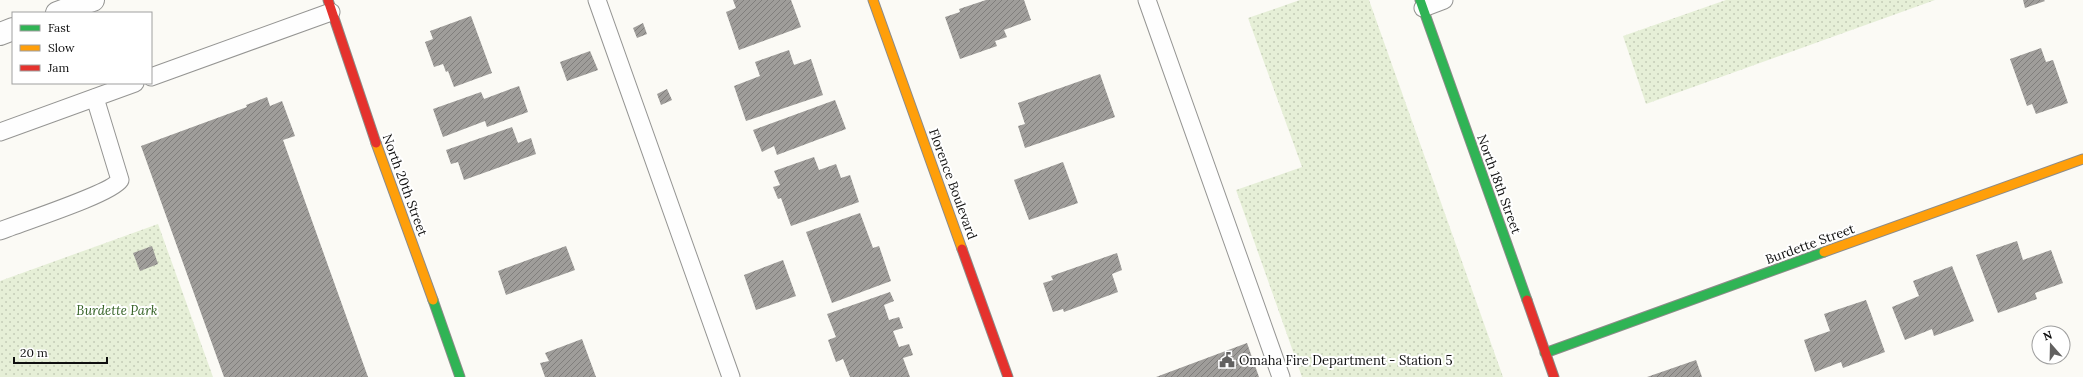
<svg xmlns="http://www.w3.org/2000/svg" width="2083" height="377" font-family="Lora,serif">
	<style>
		.park { fill: url(#park-dots) }
		.building { fill: url(#building-hatch) }
		.lines { fill: none; stroke-linecap: round; stroke-linejoin: round }
		.lane-casing { stroke: #959593; stroke-width: 19 }
		.street-casing { stroke: #959593; stroke-width: 24 }
		.fast-casing { stroke: #8c8b89; stroke-width: 11 }
		.slow-casing { stroke: #8c8b89; stroke-width: 11 }
		.jam-casing { stroke: #8c8b89; stroke-width: 11 }
		.lane { stroke: #fefefe; stroke-width: 17 }
		.street { stroke: #fefefe; stroke-width: 22 }
		.fast { stroke: #30b455; stroke-width: 9 }
		.slow { stroke: #ff9f0a; stroke-width: 9 }
		.jam { stroke: #e5322d; stroke-width: 9 }
		.labels { text-anchor: middle; dominant-baseline: central; stroke-width: 4; stroke-linejoin: round; paint-order: stroke }
		.street-label { font-size: 13px; fill: #0f0f0f; stroke: #fff }
		.park-label { font-size: 13px; font-style: italic; fill: #336124; stroke: #fff }
		.poi-label { font-size: 13px; fill: #0f0f0f; stroke: #fff; text-anchor: start }
	</style>
	<defs>
		<pattern id="park-dots" width="8" height="8" patternUnits="userSpaceOnUse"><rect width="8" height="8" fill="#e6efd7"/><path d="M2 2h.1M6 6h.1" fill="none" stroke="#c4ccb7" stroke-width="1.8" stroke-linecap="round"/></pattern>
		<pattern id="building-hatch" width="6" height="6" patternUnits="userSpaceOnUse"><rect width="6" height="6" fill="#9f9d9a"/><path d="M-1 1l2-2M0 6l6-6M5 7l2-2" fill="none" stroke="#807e7c"/></pattern>
	</defs>
	<rect width="100%" height="100%" fill="#fbfaf5"/>
	<g class="park">
		<polygon points="1300,0 1369,0 1503,377 1302,377 1236,190 1302,167 1248,18"/>
		<polygon points="1726,0 1935,0 1646,104 1623,36"/>
		<polygon points="158,224 213,377 0,377 0,281"/>
	</g>
	<g class="building">
		<polygon points="733,0 791,0 801,27 739,50 726,12 736,8"/>
		<polygon points="986,0 1024,0 1031,20 1004,30 1007,37 995,41 997,46 960,59 945,17 960,12 959,9"/>
		<polygon points="2023,0 2044,0 2045,1 2025,8"/>
		<polygon points="471,16 492,73 454,87 448,71 446,72 443,64 434,67 425,42 433,39 430,31"/>
		<polygon points="643,23 647,34 637,38 633,28"/>
		<polygon points="2041,48 2046,62 2053,60 2068,103 2036,114 2032,104 2027,106 2010,59"/>
		<polygon points="789,50 794,65 811,59 823,95 746,121 734,86 760,76 755,62"/>
		<polygon points="590,51 598,70 567,81 560,62"/>
		<polygon points="1100,74 1115,117 1025,148 1018,126 1025,124 1018,103"/>
		<polygon points="519,86 528,112 487,127 485,121 443,137 433,109 481,92 484,99"/>
		<polygon points="667,89 672,100 661,105 657,94"/>
		<polygon points="267,97 270,106 282,101 295,136 283,140 368,377 224,377 141,146 247,107 246,105"/>
		<polygon points="835,100 846,129 777,155 774,146 762,152 753,130"/>
		<polygon points="512,127 518,143 531,138 536,154 464,180 458,162 451,164 446,150"/>
		<polygon points="814,157 819,170 836,164 841,178 850,175 859,202 791,226 781,198 778,199 773,187 780,185 774,171"/>
		<polygon points="1063,162 1078,203 1029,220 1014,180"/>
		<polygon points="860,213 873,248 879,246 891,281 832,303 806,232"/>
		<polygon points="2017,241 2023,260 2051,250 2063,283 2035,293 2037,299 1998,313 1976,255"/>
		<polygon points="152,246 158,264 140,271 133,253"/>
		<polygon points="566,246 575,270 506,295 498,271"/>
		<polygon points="1117,253 1122,270 1112,274 1118,292 1064,312 1063,309 1053,312 1043,283 1053,280 1051,276"/>
		<polygon points="783,260 796,296 756,310 744,275"/>
		<polygon points="1952,266 1974,321 1934,336 1932,329 1905,340 1892,307 1919,296 1913,281"/>
		<polygon points="890,292 894,301 884,305 889,320 899,317 903,328 893,331 899,347 909,344 913,355 903,358 910,377 850,377 843,359 836,362 828,340 836,337 827,314"/>
		<polygon points="1866,300 1885,352 1843,368 1841,362 1815,372 1804,340 1830,331 1824,314"/>
		<polygon points="582,339 596,377 545,377 540,363 549,361 545,353"/>
		<polygon points="1247,343 1259,377 1156,377"/>
		<polygon points="1696,360 1702,377 1647,377"/>
	</g>
	<g class="lines">
		<defs>
			<g id="lane">
				<polyline points="597,0 731,377"/>
				<polyline points="1147,0 1281,377"/>
				<polyline points="1423,8 1444,0"/>
				<polyline points="151,77 331,12"/>
				<polyline points="0,132 135,83"/>
				<path d="M0,231C22,222 111,194 120,180L95,98"/>
			</g>
			<g id="street">
				<polyline points="57,13 93,0"/>
				<polyline points="0,34 13,29"/>
			</g>
			<g id="fast">
				<polyline points="1420,0 1527,300"/>
				<polyline points="433,300 460,377"/>
				<polyline points="1545,353 1824,252"/>
			</g>
			<g id="slow">
				<polyline points="873,0 962,249"/>
				<polyline points="376,143 433,300"/>
				<polyline points="1824,252 2083,159"/>
			</g>
			<g id="jam">
				<polyline points="328,0 376,143"/>
				<polyline points="962,249 1008,377"/>
				<polyline points="1527,300 1554,377"/>
			</g>
		</defs>
		<use href="#lane" class="lane-casing"/>
		<use href="#street" class="street-casing"/>
		<use href="#fast" class="fast-casing"/>
		<use href="#slow" class="slow-casing"/>
		<use href="#jam" class="jam-casing"/>
		<use href="#lane" class="lane"/>
		<use href="#street" class="street"/>
		<use href="#fast" class="fast"/>
		<use href="#slow" class="slow"/>
		<use href="#jam" class="jam"/>
	</g>
	<defs>
		<symbol id="civic-bare" viewBox="-9 -9 18 18"><path d="M-.6-6.5H3V-4.5H.6V-3L4-1V1h2V6H-6V1h2V-1L-.6-3ZM-1.2 2.5V6h2.4V2.5Z" fill="#626160" stroke="#fff" stroke-width="2.5" paint-order="stroke"/></symbol>
	</defs>
	<g fill-rule="evenodd">
		<use href="#civic-bare" x="1216" y="349" width="22" height="22"/>
	</g>
	<g class="labels">
		<g class="street-label">
			<text transform="translate(953 184) rotate(70)">Florence Boulevard</text>
			<text transform="translate(1499 184) rotate(70)">North 18th Street</text>
			<text transform="translate(405 185) rotate(70)">North 20th Street</text>
			<text transform="translate(1810 244) rotate(-20)">Burdette Street</text>
		</g>
		<g class="park-label">
			<text x="117" y="310">Burdette Park</text>
		</g>
		<g class="poi-label">
			<text x="1239" y="360">Omaha Fire Department - Station 5</text>
		</g>
	</g>
	<rect x="12" y="12" width="140" height="72" fill="#ffffff" stroke="#9f9f9f"/>
	<rect x="20" y="25" width="20" height="6" fill="#30b455" stroke="#9f9f9f"/>
	<text x="48" y="32" font-size="12" fill="#0f0f0f">Fast</text>
	<rect x="20" y="45" width="20" height="6" fill="#ff9f0a" stroke="#9f9f9f"/>
	<text x="48" y="52" font-size="12" fill="#0f0f0f">Slow</text>
	<rect x="20" y="65" width="20" height="6" fill="#e5322d" stroke="#9f9f9f"/>
	<text x="48" y="72" font-size="12" fill="#0f0f0f">Jam</text>
	<g transform="translate(2051 345) rotate(340)"><circle r="19" fill="#ffffff" stroke="#9f9f9f"/>
	<path d="M0-3L7 15L0 10L-7 15Z" fill="#626160"/>
	<text y="-6" font-size="11" font-weight="bold" text-anchor="middle" fill="#0f0f0f">N</text>
	</g>
	<path d="M14 357v6h93v-6" fill="none" stroke="#0f0f0f" stroke-width="2"/>
	<text x="20" y="357" font-size="12" fill="#0f0f0f" stroke="#ffffff" stroke-width="3" paint-order="stroke">20 m</text>
</svg>
